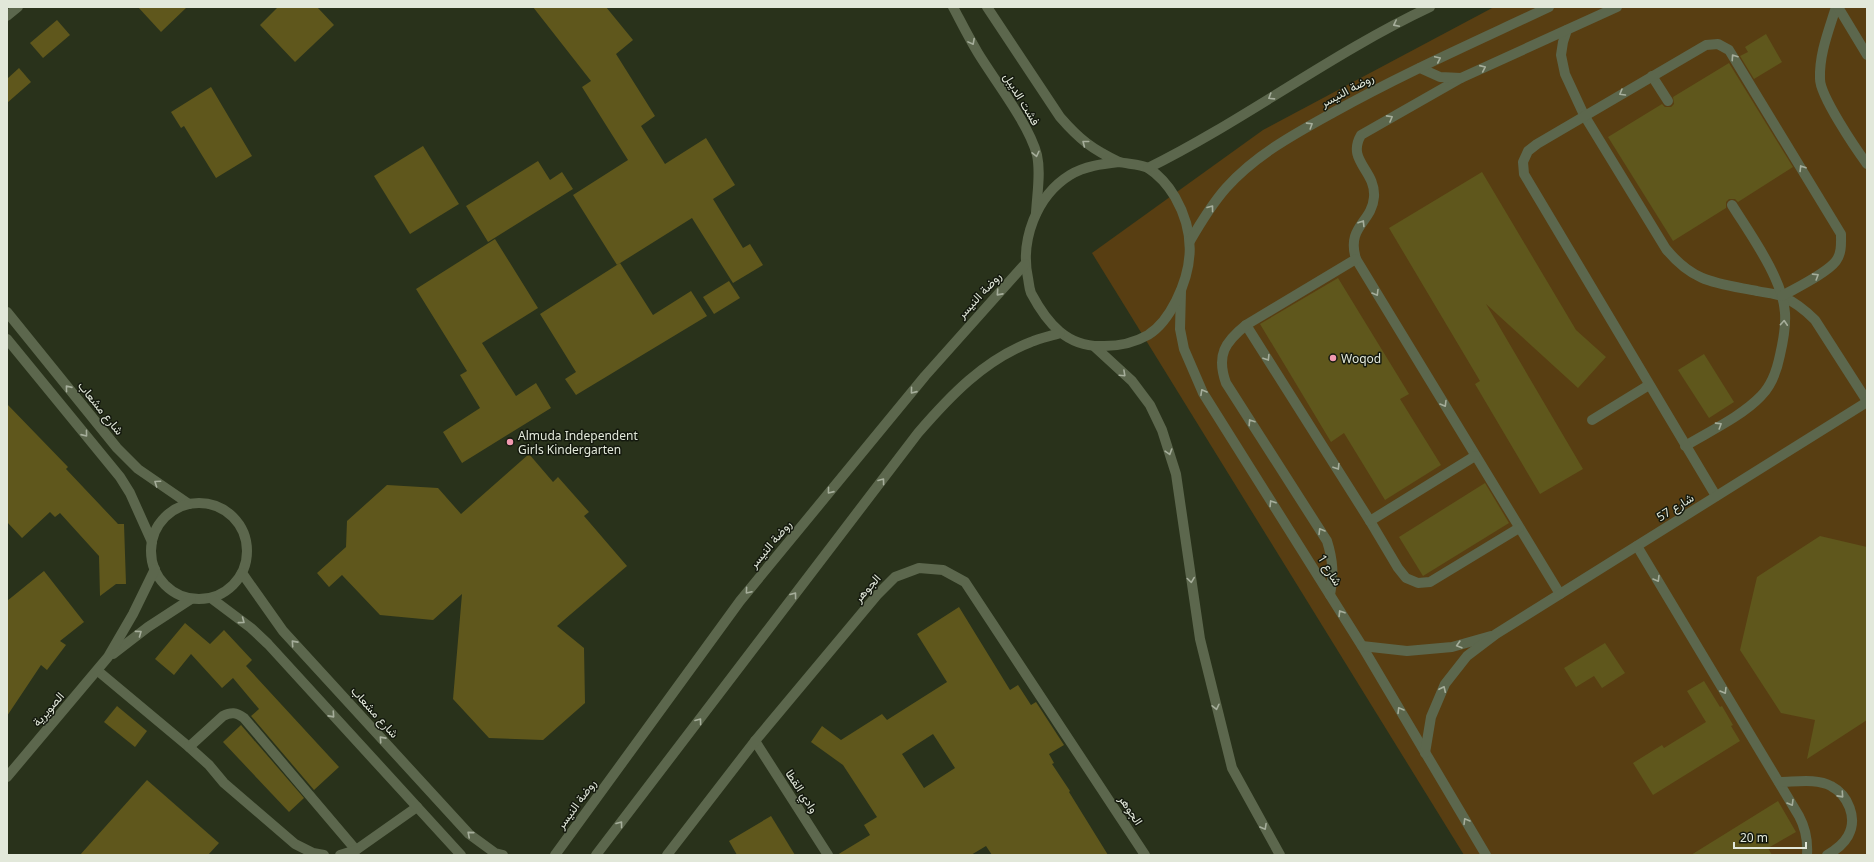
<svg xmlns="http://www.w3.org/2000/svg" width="1874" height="862" font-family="'Noto Sans',Vazirmatn,sans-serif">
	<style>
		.green { fill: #583e12 }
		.building { fill: #5f571c; fill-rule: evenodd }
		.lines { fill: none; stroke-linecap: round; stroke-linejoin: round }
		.lane { stroke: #5c674d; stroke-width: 10 }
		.street { stroke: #5c674d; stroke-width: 10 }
		.secondary { stroke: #5c674d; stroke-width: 10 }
		.oneway { stroke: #a6ae9b }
		.poi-dot { fill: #f29ab0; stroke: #14190e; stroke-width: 1.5 }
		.labels { text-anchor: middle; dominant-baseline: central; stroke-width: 3; stroke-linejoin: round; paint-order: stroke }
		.street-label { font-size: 12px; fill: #e2e8da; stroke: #14190e }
		.poi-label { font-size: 12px; fill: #e2e8da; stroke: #14190e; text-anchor: start }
	</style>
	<rect width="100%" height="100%" fill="#29321b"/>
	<polygon class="green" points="1494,7 1867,7 1867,855 1464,855 1092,253 1263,130"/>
	<g class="building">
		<polygon points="138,7 187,7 161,32"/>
		<polygon points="278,7 317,7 334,25 295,62 260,25"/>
		<polygon points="533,7 606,7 633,40 616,54 655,116 641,126 665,164 706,138 735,185 713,199 743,248 750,244 763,265 733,283 692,218 617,265 573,195 628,160 582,87 591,81"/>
		<polygon points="57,20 70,35 43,58 30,43"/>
		<polygon points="1766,34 1782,62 1754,79 1740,56 1748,52 1745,47"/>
		<polygon points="1729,63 1793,167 1738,202 1735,199 1729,199 1726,202 1726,208 1673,241 1608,137 1662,104 1665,107 1671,107 1674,104 1673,97"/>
		<polygon points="19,68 31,82 7,103 7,79"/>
		<polygon points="211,87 252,156 216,178 184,126 181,128 171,112"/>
		<polygon points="423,146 459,204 410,234 374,176"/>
		<polygon points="538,161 550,180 562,172 573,189 488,242 466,206"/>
		<polygon points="1482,172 1576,330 1606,357 1578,388 1486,304 1583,469 1540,494 1475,384 1480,381 1389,228"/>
		<polygon points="495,239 538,308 482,343 516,396 536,383 551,408 462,463 443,432 480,408 460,375 467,371 416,289"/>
		<polygon points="620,263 653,315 691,291 707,316 576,395 565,379 576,372 540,314"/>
		<polygon points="1338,278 1409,394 1400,399 1441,465 1385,500 1344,433 1331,442 1260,324"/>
		<polygon points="729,281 740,298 714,314 703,297"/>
		<polygon points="1704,354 1734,402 1709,418 1678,370"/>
		<polygon points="7,404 68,467 66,469 118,524 124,524 126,584 116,584 100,596 99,556 60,513 55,517 50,512 22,538 7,522"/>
		<polygon points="529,454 553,482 558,477 589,512 584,516 627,566 557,626 584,648 585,703 543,740 489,738 453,699 462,594 433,620 380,615 342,575 329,587 317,573 346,547 347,521 387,485 438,488 461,514"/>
		<polygon points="1485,483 1509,523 1423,576 1399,537"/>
		<polygon points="1820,536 1867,547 1867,720 1807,759 1815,720 1781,713 1740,650 1757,577"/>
		<polygon points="44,571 84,622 60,641 66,645 47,670 41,665 7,716 7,601"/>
		<path d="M959,607L1010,690L1018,685L1031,705L1036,702L1064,745L1049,754L1054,763L1052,764L1070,791L1069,792L1108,855H992L986,846L971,855H837L870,835L864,825L877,817L843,765L811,742L822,726L841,740L882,714L887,720L947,682L917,634ZM933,734L955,768L924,788L902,754Z"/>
		<polygon points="185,623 210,644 224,630 252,660 246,666 339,767 314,790 251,716 259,709 233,678 222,688 191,654 174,675 155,659"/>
		<polygon points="1605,643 1625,673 1602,688 1594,676 1576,687 1564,668"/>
		<polygon points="1704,681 1720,707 1722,706 1733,725 1731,726 1740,741 1653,795 1633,763 1662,745 1664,748 1706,722 1687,691"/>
		<polygon points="117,706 147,731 135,747 104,722"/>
		<polygon points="241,725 304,798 289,812 223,742"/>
		<polygon points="147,780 219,843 208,855 80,855"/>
		<polygon points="1778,801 1796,832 1768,848 1772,855 1691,855"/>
		<polygon points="771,816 795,855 737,855 729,841"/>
	</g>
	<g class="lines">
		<g class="lane">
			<path d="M1836,7C1829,30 1819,54 1820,79C1820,96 1856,149 1867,164"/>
			<path d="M1567,30L1563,42L1561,55L1565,74L1584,115L1666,249C1694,283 1716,283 1757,291C1765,293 1776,293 1783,297C1795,302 1806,311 1815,320L1867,401"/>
			<polyline points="1652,76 1668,101"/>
			<path d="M1461,78L1361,135C1346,161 1376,170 1374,197C1372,223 1346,226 1356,259L1560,594"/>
			<polyline points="1246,325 1370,521 1398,568 1406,578 1418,583 1430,582 1519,528"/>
			<polyline points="1592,420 1649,385"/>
			<path d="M1685,446C1710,431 1742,416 1761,396C1772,385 1777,370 1780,355C1783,342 1786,327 1785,313C1783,279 1750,234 1732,205"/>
			<path d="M1716,496L1524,174L1523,162L1528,151L1537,144L1706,45L1718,44L1729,50L1841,234C1841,243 1842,253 1836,261C1827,273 1796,288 1782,296"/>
			<polyline points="1370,521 1475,456"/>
			<path d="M1637,546L1799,816C1806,829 1808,840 1807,855"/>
			<path d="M1330,595C1334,575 1333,560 1327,541L1226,383C1216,355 1225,342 1246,325L1356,259"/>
			<polyline points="98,671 189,747 209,765 224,783 295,844 313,853 324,855"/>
			<path d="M189,747L223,716C231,712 236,712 244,718L356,850"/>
			<path d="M1779,782C1795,782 1817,778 1831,786C1848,795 1858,818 1848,836C1843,845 1836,850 1827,855"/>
			<polyline points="340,855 356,850 417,807"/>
		</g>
		<g class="street">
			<polyline points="1838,7 1867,55"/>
			<polyline points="7,16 18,7"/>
			<polyline points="1420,68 1440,77 1461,78 1617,7"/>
			<polyline points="1181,291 1180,329 1184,349 1203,393 1362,646 1486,855"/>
			<polyline points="7,312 117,448 138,469 189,504"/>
			<polyline points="7,339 120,477 130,493 152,542"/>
			<polyline points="1095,347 1132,381 1150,405 1162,430 1176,474 1200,639 1232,768 1280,855"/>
			<circle cx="199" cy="551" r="48"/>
			<polyline points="242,573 283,631 469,834 495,853 503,855"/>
			<polyline points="211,598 251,628 268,644 461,855"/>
			<polyline points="1362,646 1407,651 1452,647 1491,636"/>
			<polyline points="113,654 148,627 191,599"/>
			<polyline points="755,741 828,855"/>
			<polyline points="1425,753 1431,717 1445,684 1467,656 1496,634 1867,402"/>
			<polyline points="7,777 108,657 133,614 155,569"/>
			<polyline points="667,855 755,741 877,595 895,577 919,568 943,570 965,582 1145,855"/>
		</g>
		<g class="secondary">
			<path d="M953,7C961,22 969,38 978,53C995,81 1029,124 1037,155C1041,173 1037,194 1036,213"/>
			<path d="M987,7L1060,117C1080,140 1092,149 1119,162"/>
			<path d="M1119,162C1127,164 1141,164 1148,168C1159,175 1169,187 1175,197C1195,232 1194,265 1176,301C1170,313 1161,327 1148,335C1134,343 1120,346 1104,346C1067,348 1047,323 1031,293C1029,288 1029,283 1028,278C1020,241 1036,196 1070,175C1085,166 1102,164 1119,162Z"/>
			<path d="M1148,168C1245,120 1332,53 1430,7"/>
			<path d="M1190,241C1201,222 1212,204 1226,188C1255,155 1296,133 1334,112C1404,73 1477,41 1549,7"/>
			<polyline points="555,855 740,601 925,376 1025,264"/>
			<path d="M596,855L918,433C950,396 984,360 1031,342C1040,338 1051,336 1060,333"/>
		</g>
	</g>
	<defs><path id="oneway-chevron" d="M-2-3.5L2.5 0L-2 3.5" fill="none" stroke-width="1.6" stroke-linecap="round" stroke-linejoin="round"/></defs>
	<g class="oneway">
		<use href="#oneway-chevron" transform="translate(1396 24) rotate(153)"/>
		<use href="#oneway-chevron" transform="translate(972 42) rotate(62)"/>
		<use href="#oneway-chevron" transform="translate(1734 57) rotate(-124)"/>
		<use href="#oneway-chevron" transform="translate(1438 59) rotate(-25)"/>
		<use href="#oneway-chevron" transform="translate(1483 68) rotate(-24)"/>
		<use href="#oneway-chevron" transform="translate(1622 93) rotate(150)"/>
		<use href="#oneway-chevron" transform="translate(1271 97) rotate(148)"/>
		<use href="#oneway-chevron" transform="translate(1390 118) rotate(-29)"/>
		<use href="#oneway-chevron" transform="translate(1310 125) rotate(-32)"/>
		<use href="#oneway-chevron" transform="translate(1085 143) rotate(-142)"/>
		<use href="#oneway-chevron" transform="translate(1036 154) rotate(77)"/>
		<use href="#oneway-chevron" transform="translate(1802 168) rotate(-122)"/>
		<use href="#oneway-chevron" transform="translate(1211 208) rotate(-53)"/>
		<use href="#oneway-chevron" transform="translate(1362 223) rotate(-58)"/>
		<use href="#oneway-chevron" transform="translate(1816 276) rotate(-32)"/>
		<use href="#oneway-chevron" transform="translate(999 293) rotate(132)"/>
		<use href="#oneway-chevron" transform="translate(1376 293) rotate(59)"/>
		<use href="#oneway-chevron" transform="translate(1784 323) rotate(-86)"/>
		<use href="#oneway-chevron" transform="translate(1267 358) rotate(58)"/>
		<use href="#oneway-chevron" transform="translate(1123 374) rotate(43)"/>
		<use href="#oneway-chevron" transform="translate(68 388) rotate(-129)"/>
		<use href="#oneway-chevron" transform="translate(913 391) rotate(129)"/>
		<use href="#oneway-chevron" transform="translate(1203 392) rotate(-119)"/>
		<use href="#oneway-chevron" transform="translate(1444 404) rotate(59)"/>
		<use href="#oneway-chevron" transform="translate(1251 422) rotate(-123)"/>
		<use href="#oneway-chevron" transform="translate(1719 425) rotate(-32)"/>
		<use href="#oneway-chevron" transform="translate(85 434) rotate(51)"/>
		<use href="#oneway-chevron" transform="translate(1169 452) rotate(73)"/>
		<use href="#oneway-chevron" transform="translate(1337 467) rotate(58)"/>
		<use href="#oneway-chevron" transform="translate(882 481) rotate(-53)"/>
		<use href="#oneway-chevron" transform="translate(157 483) rotate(-145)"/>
		<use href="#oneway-chevron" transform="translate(830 491) rotate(129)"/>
		<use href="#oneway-chevron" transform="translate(1272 503) rotate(-122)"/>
		<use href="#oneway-chevron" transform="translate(1321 531) rotate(-121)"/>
		<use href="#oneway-chevron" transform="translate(1657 579) rotate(59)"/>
		<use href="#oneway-chevron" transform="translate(1191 580) rotate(82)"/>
		<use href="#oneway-chevron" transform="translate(748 591) rotate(130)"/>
		<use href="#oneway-chevron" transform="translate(794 595) rotate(-53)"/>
		<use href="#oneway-chevron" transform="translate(1341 613) rotate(-122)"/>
		<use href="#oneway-chevron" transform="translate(242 621) rotate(37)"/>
		<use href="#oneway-chevron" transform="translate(139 633) rotate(-36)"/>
		<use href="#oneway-chevron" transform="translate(294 643) rotate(-132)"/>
		<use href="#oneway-chevron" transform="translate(1459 645) rotate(164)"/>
		<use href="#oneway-chevron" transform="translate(1443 689) rotate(-65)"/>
		<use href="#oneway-chevron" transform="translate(1724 691) rotate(59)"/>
		<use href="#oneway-chevron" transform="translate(1216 707) rotate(77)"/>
		<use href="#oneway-chevron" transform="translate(1400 710) rotate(-121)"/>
		<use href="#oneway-chevron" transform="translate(332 715) rotate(48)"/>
		<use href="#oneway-chevron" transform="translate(699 721) rotate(-53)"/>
		<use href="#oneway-chevron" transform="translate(382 739) rotate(-132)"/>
		<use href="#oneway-chevron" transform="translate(1841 795) rotate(48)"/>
		<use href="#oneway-chevron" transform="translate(1791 803) rotate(59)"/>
		<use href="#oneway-chevron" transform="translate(1466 821) rotate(-121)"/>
		<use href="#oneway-chevron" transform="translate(620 824) rotate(-53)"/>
		<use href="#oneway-chevron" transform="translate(1264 827) rotate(61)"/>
		<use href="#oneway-chevron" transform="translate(470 834) rotate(-139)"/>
	</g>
	<g class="poi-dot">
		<circle cx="1333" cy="358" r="4"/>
		<circle cx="510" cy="442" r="4"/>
	</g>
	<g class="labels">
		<g class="street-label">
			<text transform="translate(1347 90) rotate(-28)">روضة النيسر</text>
			<text transform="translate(1022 99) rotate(59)">فشت الديبل</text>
			<text transform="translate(979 295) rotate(-47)">روضة النيسر</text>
			<text transform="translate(101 408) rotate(51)">شارع مشعاب</text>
			<text transform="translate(1675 507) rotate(-32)">شارع 57</text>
			<text transform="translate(770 544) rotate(-50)">روضة النيسر</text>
			<text transform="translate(1330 570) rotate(58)">شارع 1</text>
			<text transform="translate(867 588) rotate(-48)">الجوهر</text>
			<text transform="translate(48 709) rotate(-49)">الصويرية</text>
			<text transform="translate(375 712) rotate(48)">شارع مشعاب</text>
			<text transform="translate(802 791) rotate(57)">وادي القطا</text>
			<text transform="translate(576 804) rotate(-54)">روضة النيسر</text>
			<text transform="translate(1131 810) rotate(57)">الجوهر</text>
		</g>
		<g class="poi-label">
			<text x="1341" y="358">Woqod</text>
			<text x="518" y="435">Almuda Independent<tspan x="518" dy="14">Girls Kindergarten</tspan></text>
		</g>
	</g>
	<rect width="1874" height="862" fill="none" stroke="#e2e8da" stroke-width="16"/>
	<path d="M1734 842v6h72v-6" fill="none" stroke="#e2e8da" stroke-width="2"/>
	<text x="1740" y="842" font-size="12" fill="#e2e8da" stroke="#14190e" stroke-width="3" paint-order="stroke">20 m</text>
</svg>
